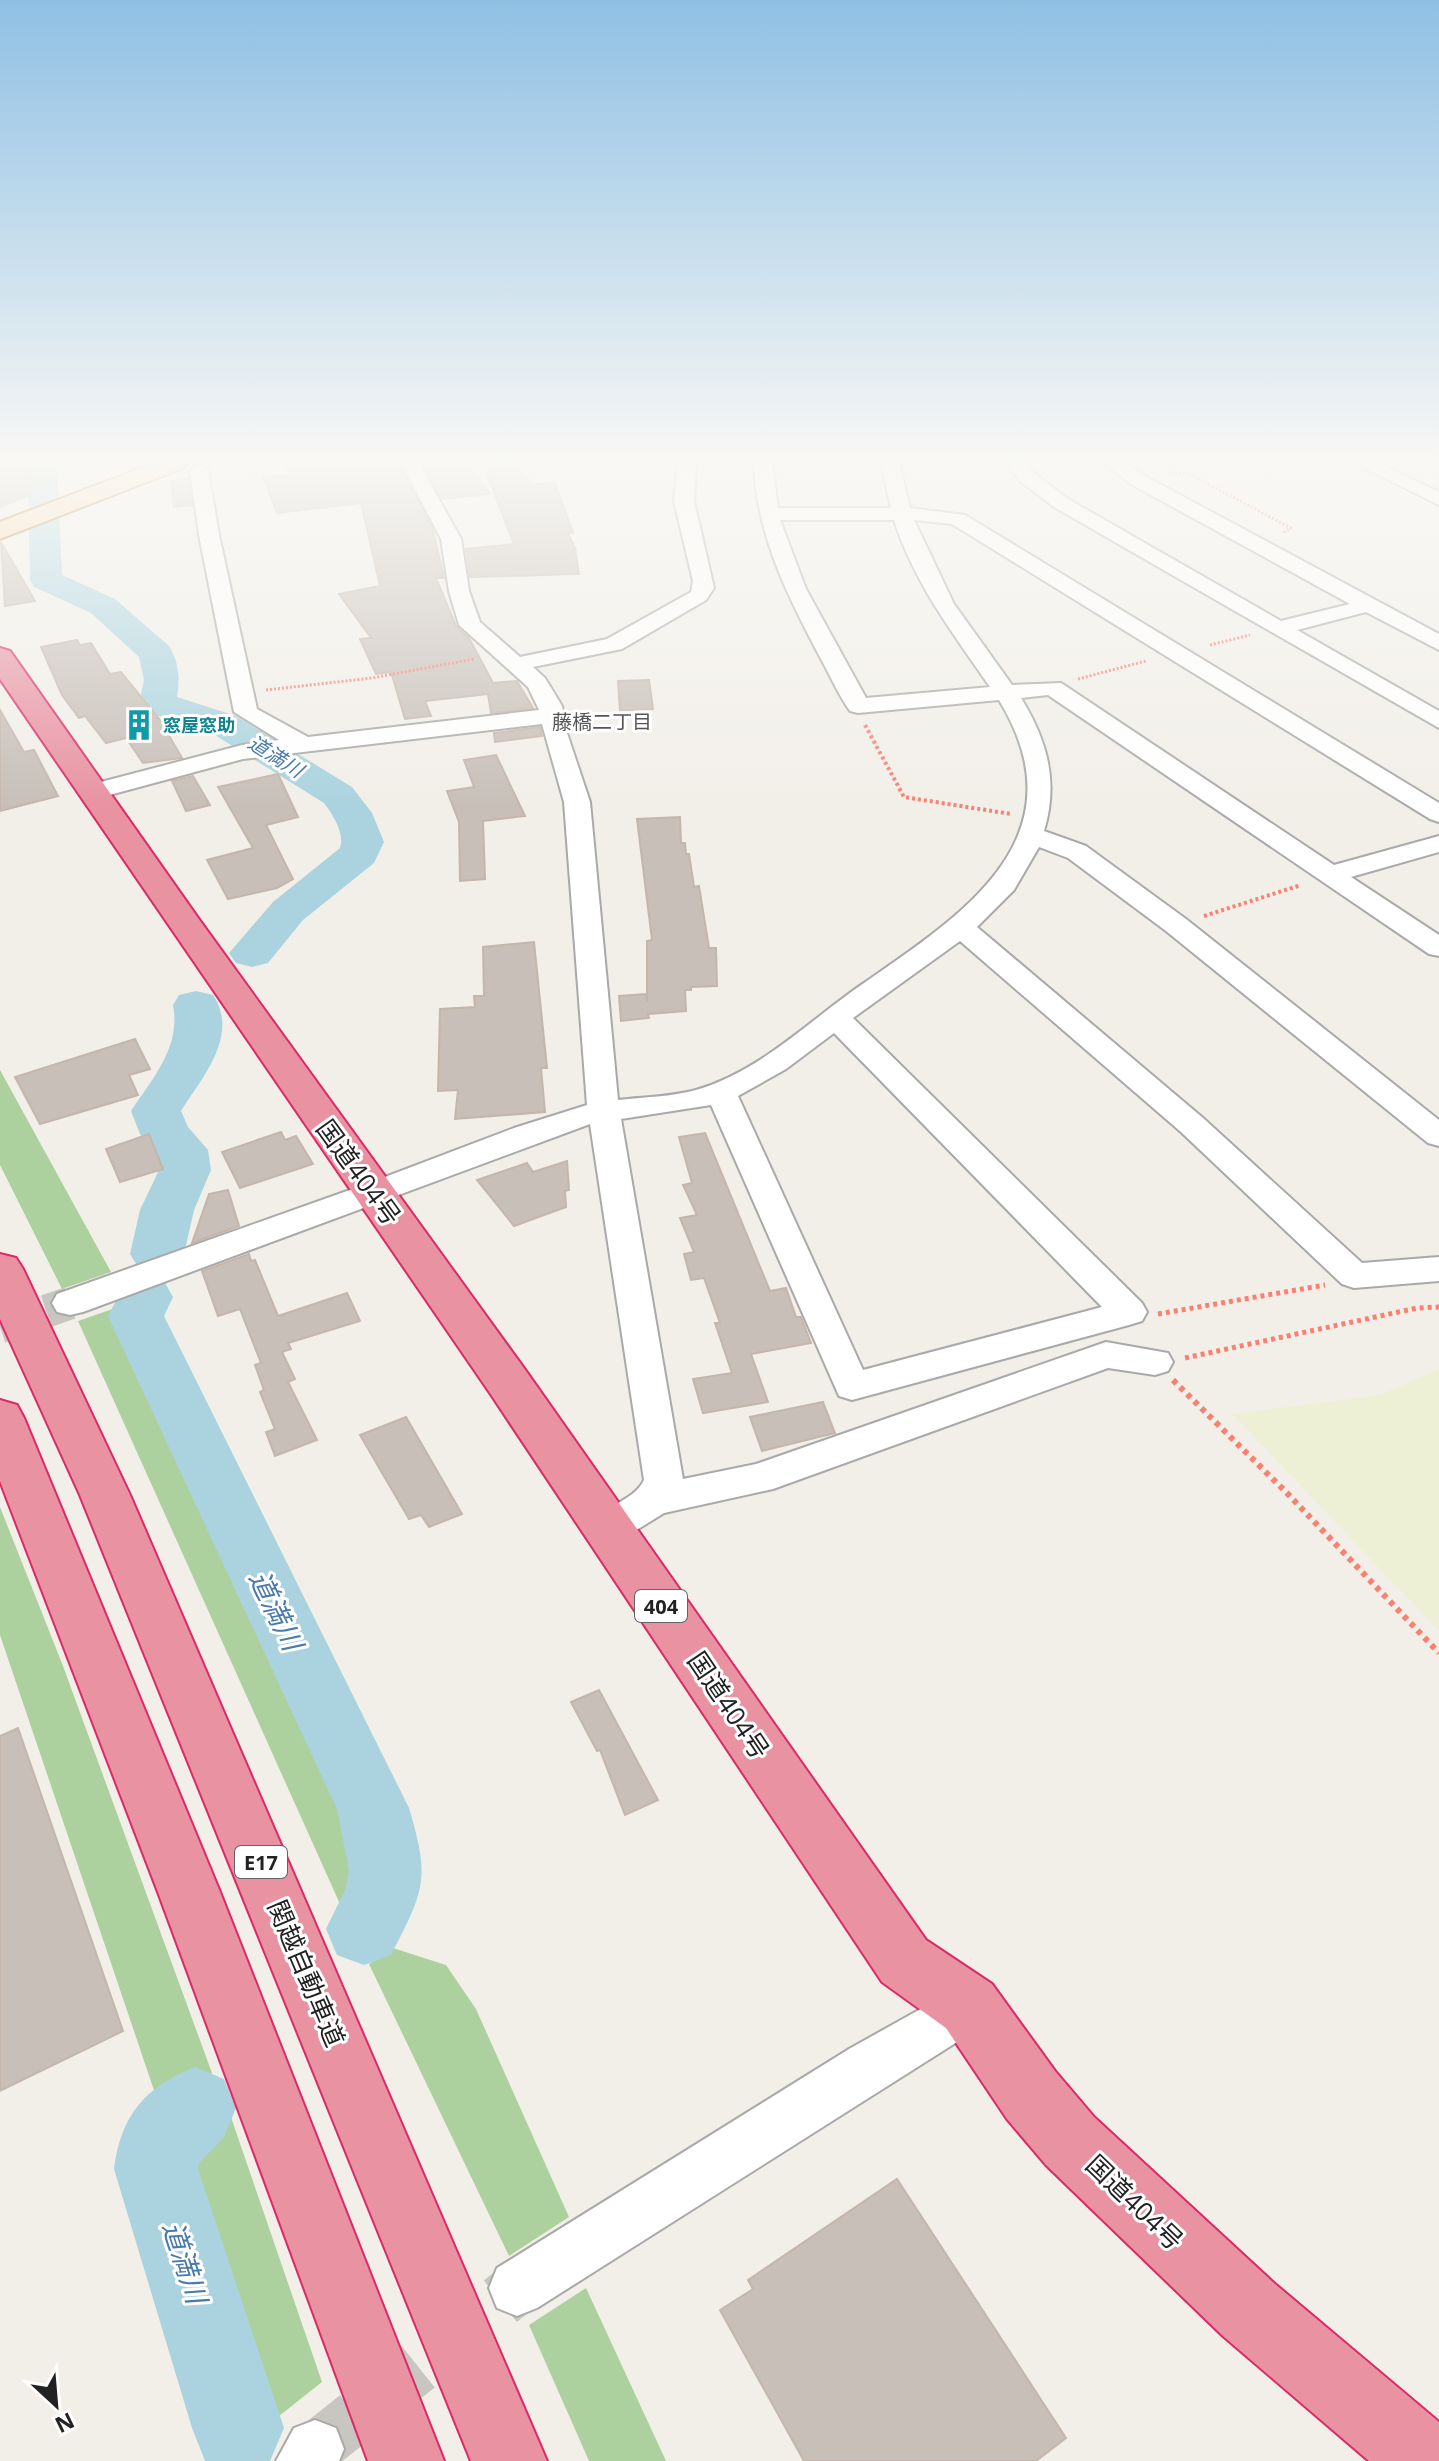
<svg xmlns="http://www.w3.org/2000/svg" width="1439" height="2461" font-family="'Open Sans','Noto Sans JP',sans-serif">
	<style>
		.farmland { fill: #eef0d5 }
		.forest { fill: #add19e }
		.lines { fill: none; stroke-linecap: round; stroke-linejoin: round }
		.river { fill: #aad3df; fill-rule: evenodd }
		.building { fill: #c7bfb8; stroke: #c4b6ab; stroke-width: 2 }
		.minor-tunnel-far1 { stroke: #c8c6c1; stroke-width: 33; stroke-dasharray: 33 16; stroke-linecap: butt }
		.minor-tunnel { stroke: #c8c6c1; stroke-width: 53; stroke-dasharray: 53 26; stroke-linecap: butt }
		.minor-casing { stroke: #a9a9a9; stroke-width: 4 }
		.major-casing { stroke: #a06b00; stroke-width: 4 }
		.highway-casing { stroke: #dc2a67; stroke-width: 4 }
		.path-far3 { stroke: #fa8072; stroke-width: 3; stroke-dasharray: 2 2; stroke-linecap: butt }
		.path-far2 { stroke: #fa8072; stroke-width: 4; stroke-dasharray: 3 3; stroke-linecap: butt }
		.path-far1 { stroke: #fa8072; stroke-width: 5; stroke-dasharray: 4 4; stroke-linecap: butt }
		.path { stroke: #fa8072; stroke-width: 6; stroke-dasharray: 5 5; stroke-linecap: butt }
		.minor { fill: #fff; fill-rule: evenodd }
		.major { fill: #fcd6a4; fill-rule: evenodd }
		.highway { fill: #e892a2; fill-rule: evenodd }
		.labels { text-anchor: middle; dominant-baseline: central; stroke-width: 6; stroke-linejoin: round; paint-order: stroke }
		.far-culture-label { font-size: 18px; font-weight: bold; fill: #0d838f; stroke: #fff; text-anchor: start }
		.far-neighbourhood-label { font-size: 20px; fill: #555; stroke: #fff }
		.far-water-label { font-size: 20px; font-style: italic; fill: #4a7aab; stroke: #fff }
		.shield { fill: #fff; stroke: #646464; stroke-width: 2 }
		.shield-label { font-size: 20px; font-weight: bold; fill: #222 }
		.near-street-label { font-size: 26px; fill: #222; stroke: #fff }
		.near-water-label { font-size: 28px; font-style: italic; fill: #4a7aab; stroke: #fff }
	</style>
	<rect width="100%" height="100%" fill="#f2efe9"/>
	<polygon class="farmland" points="1439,1369 1439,1631 1232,1414 1380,1395"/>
	<g class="forest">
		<polygon points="0,1070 111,1272 62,1289 0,1165"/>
		<polygon points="124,1305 366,1812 378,1880 371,1901 349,1924 78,1321"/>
		<polygon points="0,1507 63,1666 212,2073 184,2091 162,2114 0,1635"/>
		<polygon points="393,1948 446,1965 476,2009 569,2217 509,2256 369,1964"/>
		<polygon points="223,2094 322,2382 269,2424 178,2143"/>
		<polygon points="586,2288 666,2461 589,2461 529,2325"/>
	</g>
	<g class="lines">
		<g class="river">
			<path d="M28,463H57L62,575L115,599L169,646C179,662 180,679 177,697L236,716L352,787L372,813L384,842L374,863L303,920L268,963L252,967L236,963L229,953L273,902L340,848C345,834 333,815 324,803L210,732L152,714L140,699L144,680L139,657L91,613L34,587L30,580Z"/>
			<path d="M196,991L213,995C240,1035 202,1078 181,1111L188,1127L208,1150L211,1170L194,1210L184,1254L176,1267L157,1273L138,1267L130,1254L140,1210L159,1170L157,1155L140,1134L131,1111C153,1078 181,1047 173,1005L179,995Z"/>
			<path d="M145,1277L165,1283L173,1297L164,1316L409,1808C430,1878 425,1890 391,1955L364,1965L337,1955L326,1929L346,1888L349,1870L337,1809L108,1316L125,1283Z"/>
			<path d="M195,2067L224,2079L236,2108L224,2137L199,2163L198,2169L284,2428L270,2461H205L192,2428L114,2169C121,2115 145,2087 195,2067Z"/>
		</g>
	</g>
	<g class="building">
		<polygon points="0,463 30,463 30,495 0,507"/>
		<polygon points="284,463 398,463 433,530 444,578 436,578 456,626 469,638 493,683 517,681 533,708 491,713 488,694 425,701 431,716 405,719 391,672 376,674 360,639 371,638 339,594 380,586 361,503 277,513 263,477 292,475"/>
		<polygon points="422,463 466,463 490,494 442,499"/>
		<polygon points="518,468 532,485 555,482 573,533 568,533 575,548 579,574 470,577 466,549 514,544 486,472"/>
		<polygon points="188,479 192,505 174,507 171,481"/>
		<polygon points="1,542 35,601 5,606"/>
		<polygon points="77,640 80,645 91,643 110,674 121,672 160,720 182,758 143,763 126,738 106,743 85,716 79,718 62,695 41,647"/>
		<polygon points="649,680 653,709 620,711 618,681"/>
		<polygon points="0,710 24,752 34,750 58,796 0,811"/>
		<polygon points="540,727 542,736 495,742 494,733"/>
		<polygon points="496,755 525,816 483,821 485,879 460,881 459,822 447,791 474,787 464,760"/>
		<polygon points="278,774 298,817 266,825 293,879 277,888 228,899 207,860 253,848 218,787"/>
		<polygon points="193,776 210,805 186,811 172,781"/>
		<polygon points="680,817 681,843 685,843 686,854 689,854 694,887 699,886 709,948 716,948 717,986 691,987 691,990 685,990 686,1011 648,1014 649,1018 621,1021 619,996 646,994 647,1002 647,941 652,940 637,819"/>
		<polygon points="534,942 547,1068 541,1068 545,1112 455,1119 458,1090 438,1091 440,1009 475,1007 474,996 484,996 483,947"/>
		<polygon points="135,1039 150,1069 129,1075 138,1095 40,1124 15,1077"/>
		<polygon points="281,1132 285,1140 296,1136 313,1164 240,1188 222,1152"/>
		<polygon points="705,1133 770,1291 786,1288 796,1317 801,1317 811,1343 751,1354 768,1402 703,1413 693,1379 732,1373 715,1323 720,1323 704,1278 691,1280 684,1254 694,1252 680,1218 697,1215 683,1185 692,1183 679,1137"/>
		<polygon points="149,1134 163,1169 120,1182 106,1149"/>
		<polygon points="567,1161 569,1190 565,1191 566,1207 514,1226 477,1180 527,1163 533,1172"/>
		<polygon points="228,1190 239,1226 192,1243 209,1194"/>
		<polygon points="249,1254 251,1261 255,1260 278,1316 347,1293 360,1321 288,1343 291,1349 282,1352 295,1379 288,1382 317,1440 275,1456 266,1432 275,1429 260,1392 264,1390 255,1365 261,1363 240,1309 218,1316 202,1271"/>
		<polygon points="823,1402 835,1433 762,1451 750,1417"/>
		<polygon points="406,1417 462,1514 429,1527 421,1515 409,1519 360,1435"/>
		<polygon points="599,1690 658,1800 625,1815 600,1750 597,1751 571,1702"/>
		<polygon points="18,1728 123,2031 0,2091 0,1736"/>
		<polygon points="897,2179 1066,2438 1036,2461 804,2461 720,2310 753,2289 748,2280"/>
	</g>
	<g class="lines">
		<polyline class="minor-tunnel-far1" points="0,1327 70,1303"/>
		<polyline class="minor-tunnel" points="315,2449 517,2288"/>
		<defs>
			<g id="minor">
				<path d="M401,463H419L461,539L469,591L480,622L520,657L607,639L691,592L693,581L674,501L678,463H696L694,501L714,588L706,600L622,649L533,667L545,678L562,706L567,733L590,802L618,1100C644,1097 671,1097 696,1090C760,1072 811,1019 864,983C964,914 1083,837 999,700L858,713L850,711C838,694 830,675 820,657C787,595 756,533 754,463H772L778,508H891L881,463H899L910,508L965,515L1439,803V822L1430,819L952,524L914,520L954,604L1012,685L1061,683L1334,865L1439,836V852L1351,877L1439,935V956L1429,954L1048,695L1021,698C1047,740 1059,782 1044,831L1086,846L1186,919L1439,1120V1146L1428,1143L1166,931L1068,858L1039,847L1014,890L977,927L1203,1118L1362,1263L1439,1257V1281L1354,1288L1342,1284L1181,1132L960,941L853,1018L1142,1303L1147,1312L1142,1321L1129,1325L852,1400L839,1396L711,1105L621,1119L683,1479L756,1464L1106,1342L1168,1353L1173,1362L1168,1371L1155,1375L1108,1368L773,1489L664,1513L622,1539L608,1544L594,1539L588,1528C600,1505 633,1503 644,1480L590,1124L83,1312L70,1315L57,1312L52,1303L57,1294L364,1185L514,1128L587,1105L564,802L542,724L243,759L91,800L82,797L78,792L82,787L242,745L279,740L234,712L199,535L190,470L199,464L208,470L219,535L257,709L308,737L539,710L528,687L459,625L449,591L441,539ZM780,520H894C914,583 953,633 990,687L866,698L806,589ZM834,1033L1102,1307L863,1370L738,1096L786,1069Z"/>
				<polygon points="1007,463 1025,463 1035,474 1068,499 1281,621 1350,604 1129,483 1105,463 1125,463 1143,475 1439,634 1439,650 1366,612 1297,630 1439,711 1439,728 1054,507 1021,482"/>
				<polygon points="1355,463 1378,463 1439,492 1439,505"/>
				<polygon points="969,1982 987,1989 994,2006 987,2023 537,2308 517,2316 497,2308 489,2288 497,2268 849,2049"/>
				<polygon points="315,2420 336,2428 344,2449 339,2461 276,2461 294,2428"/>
			</g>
			<polygon id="major" points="154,463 187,463 183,468 0,539 0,522"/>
			<g id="highway">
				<polygon points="0,648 10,651 198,918 526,1371 926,1940 992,1984 1055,2071 1094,2117 1275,2284 1439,2422 1439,2461 1369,2461 1223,2336 1046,2165 1007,2119 946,2028 882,1982 492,1396 0,679"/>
				<polygon points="0,1254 16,1258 23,1269 130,1495 547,2461 471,2461 80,1495 0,1319"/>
				<polygon points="0,1400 17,1405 24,1418 220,1892 444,2461 368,2461 158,1892 0,1481"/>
			</g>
		</defs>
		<use href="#minor" class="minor-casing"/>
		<use href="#major" class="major-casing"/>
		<use href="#highway" class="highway-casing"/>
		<g class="path-far3">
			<polyline points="1163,468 1177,463"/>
			<polyline points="1171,473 1189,474 1291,528 1283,533"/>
			<polyline points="1210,645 1250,635"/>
			<polyline points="1078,679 1146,661"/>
			<polyline points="266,690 372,678 474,659"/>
		</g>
		<g class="path-far2">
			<polyline points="865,725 904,797 1011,814"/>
			<polyline points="1204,916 1301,885"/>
		</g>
		<g class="path-far1">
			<polyline points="1158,1314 1325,1285"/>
			<polyline points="1185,1358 1417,1308 1439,1307"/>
		</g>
		<polyline class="path" points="1173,1380 1286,1492 1439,1653"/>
		<use href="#minor" class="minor"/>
		<use href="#major" class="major"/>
		<use href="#highway" class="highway"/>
	</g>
	<linearGradient id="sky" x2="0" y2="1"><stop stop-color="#8fc0e4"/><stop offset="0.57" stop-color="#f9f8f5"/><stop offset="1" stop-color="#f9f8f5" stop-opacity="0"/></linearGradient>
	<rect width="1439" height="807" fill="url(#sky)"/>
	<defs>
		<symbol id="building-bare" viewBox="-9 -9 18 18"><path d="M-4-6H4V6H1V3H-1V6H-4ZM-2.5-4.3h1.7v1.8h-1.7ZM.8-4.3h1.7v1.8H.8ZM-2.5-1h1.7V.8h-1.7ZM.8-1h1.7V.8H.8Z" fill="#0f9aa8" stroke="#fff" stroke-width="2.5" paint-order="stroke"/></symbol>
	</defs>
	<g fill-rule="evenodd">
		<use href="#building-bare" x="117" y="703" width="44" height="44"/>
	</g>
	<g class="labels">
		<g class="far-culture-label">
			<text x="163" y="725">窓屋窓助</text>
		</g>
		<g class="far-neighbourhood-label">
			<text x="602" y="721">藤橋二丁目</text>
		</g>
		<g class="far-water-label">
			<text transform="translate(276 756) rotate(32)">道満川</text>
		</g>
		<g class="shield">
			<rect x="635" y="1590" width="52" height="32" rx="6"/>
			<rect x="235" y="1846" width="52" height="32" rx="6"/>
		</g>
		<g class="shield-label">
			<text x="661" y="1606">404</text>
			<text x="261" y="1862">E17</text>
		</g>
		<g class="near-street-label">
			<text transform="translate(359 1172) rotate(54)">国道404号</text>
			<text transform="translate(729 1705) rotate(56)">国道404号</text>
			<text transform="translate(307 1973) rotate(67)">関越自動車道</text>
			<text transform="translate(1135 2202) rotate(44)">国道404号</text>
		</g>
		<g class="near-water-label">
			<text transform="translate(277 1610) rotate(64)">道満川</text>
			<text transform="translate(186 2262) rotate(72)">道満川</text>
		</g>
	</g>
	<g transform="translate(56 2405) rotate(154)" stroke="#ffffff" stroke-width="6" paint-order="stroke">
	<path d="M0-6L14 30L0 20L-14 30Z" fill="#222222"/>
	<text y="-12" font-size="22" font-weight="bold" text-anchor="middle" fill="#222222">N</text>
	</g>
</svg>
